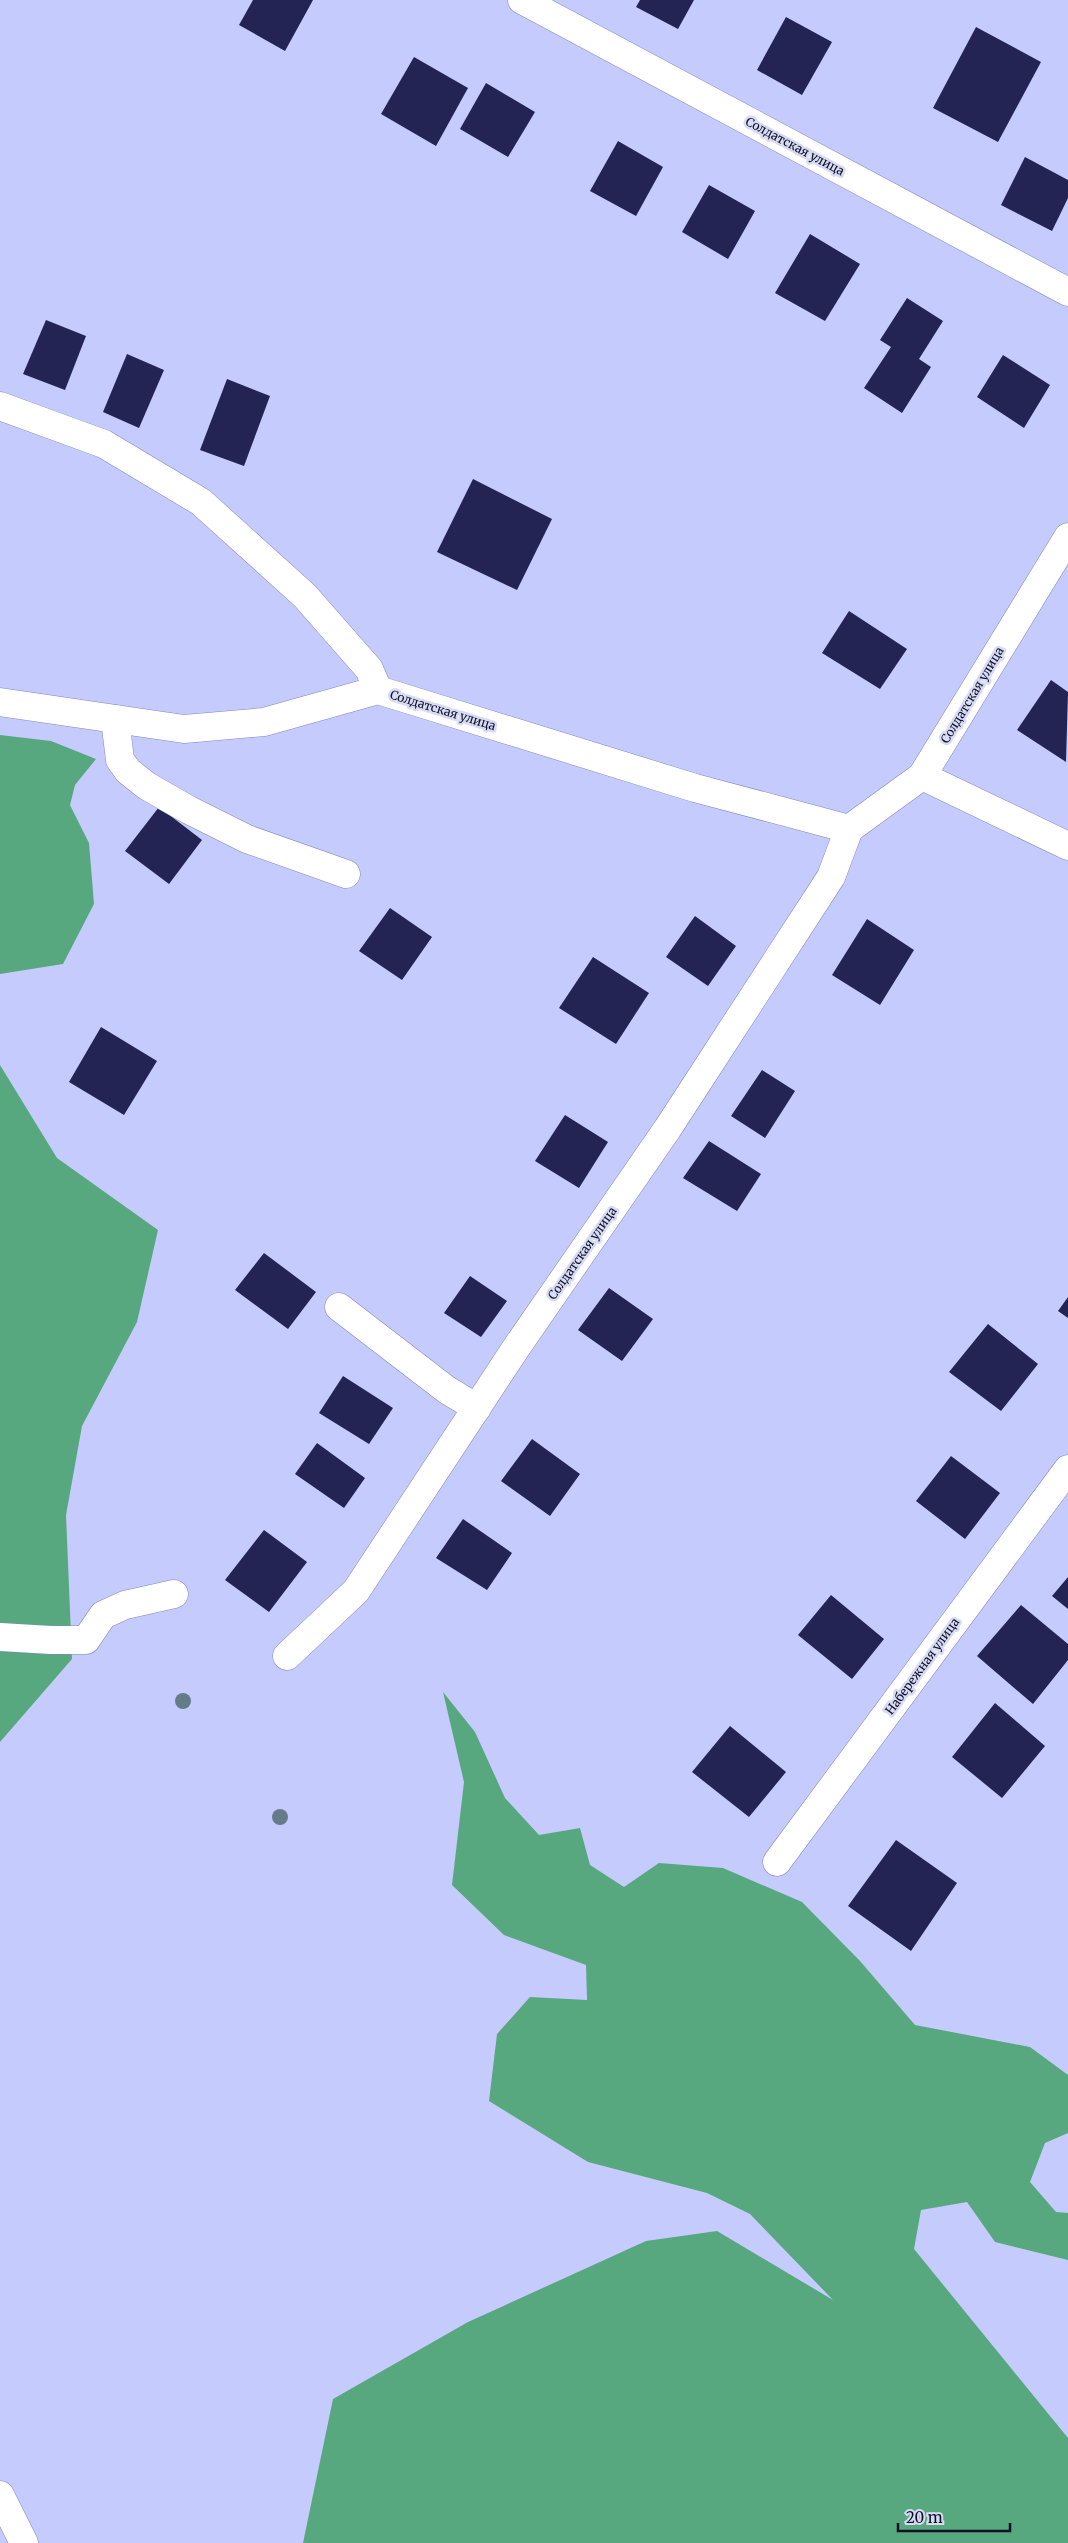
<svg xmlns="http://www.w3.org/2000/svg" width="1068" height="2543" font-family="Merriweather,serif">
	<style>
		.forest { fill: #57a87e }
		.building { fill: #232354 }
		.lines { fill: none; stroke-linecap: round; stroke-linejoin: round }
		.minor-casing { stroke: #8187c0; stroke-width: 29 }
		.minor { stroke: #fff; stroke-width: 28 }
		.tree { fill: #657c88 }
		.labels { text-anchor: middle; dominant-baseline: central; stroke-width: 5; stroke-linejoin: round; paint-order: stroke }
		.street-label { font-size: 12px; fill: #0e0f24; stroke: #d7dbf4 }
	</style>
	<rect width="100%" height="100%" fill="#c5ccfd"/>
	<g class="forest">
		<polygon points="0,735 51,741 96,759 75,785 70,805 89,843 94,904 63,964 0,974"/>
		<polygon points="0,1065 57,1158 158,1230 137,1322 82,1426 66,1515 72,1659 0,1742"/>
		<polygon points="443,1692 475,1732 505,1798 539,1835 580,1828 590,1865 624,1887 659,1863 723,1868 802,1902 860,1961 915,2025 1030,2047 1068,2075 1068,2133 1045,2143 1030,2182 1056,2212 1068,2213 1068,2260 995,2242 967,2202 921,2210 914,2249 1068,2438 1068,2543 303,2543 333,2399 468,2322 646,2241 717,2231 833,2300 750,2214 707,2193 588,2162 489,2101 497,2034 530,1997 587,2000 586,1965 504,1935 452,1885 464,1782"/>
	</g>
	<g class="building">
		<polygon points="253,0 313,0 285,51 239,25"/>
		<polygon points="640,0 694,0 678,29 636,7"/>
		<polygon points="786,17 832,42 802,95 757,70"/>
		<polygon points="976,27 1041,62 998,142 933,108"/>
		<polygon points="414,57 468,88 436,146 381,114"/>
		<polygon points="486,83 535,112 508,157 460,129"/>
		<polygon points="618,141 663,167 636,216 590,191"/>
		<polygon points="1025,157 1068,180 1068,198 1052,231 1001,205"/>
		<polygon points="709,185 755,211 728,259 682,232"/>
		<polygon points="810,234 860,264 825,321 775,293"/>
		<polygon points="907,298 943,321 919,359 931,367 902,413 864,388 891,347 880,340"/>
		<polygon points="46,320 86,336 65,390 23,374"/>
		<polygon points="127,354 164,370 139,428 103,412"/>
		<polygon points="1003,355 1050,385 1024,428 977,397"/>
		<polygon points="227,379 270,396 244,466 200,450"/>
		<polygon points="473,479 552,519 517,590 437,552"/>
		<polygon points="849,611 907,649 880,689 822,653"/>
		<polygon points="1051,680 1068,692 1066,762 1017,730"/>
		<polygon points="159,807 202,840 169,884 125,851"/>
		<polygon points="390,908 432,937 402,980 359,951"/>
		<polygon points="695,916 736,946 708,986 666,957"/>
		<polygon points="867,919 914,950 880,1005 832,975"/>
		<polygon points="593,957 649,993 616,1044 559,1008"/>
		<polygon points="101,1027 157,1061 124,1115 69,1082"/>
		<polygon points="762,1070 795,1091 765,1138 731,1116"/>
		<polygon points="565,1115 608,1142 579,1188 535,1161"/>
		<polygon points="709,1141 761,1174 737,1211 683,1178"/>
		<polygon points="264,1253 316,1292 288,1329 235,1290"/>
		<polygon points="470,1276 507,1301 481,1337 444,1313"/>
		<polygon points="609,1288 653,1319 622,1361 578,1330"/>
		<polygon points="1068,1297 1068,1318 1058,1311"/>
		<polygon points="988,1324 1038,1364 1001,1411 949,1372"/>
		<polygon points="343,1376 393,1408 369,1444 319,1413"/>
		<polygon points="532,1439 580,1474 550,1516 501,1481"/>
		<polygon points="317,1443 365,1478 344,1508 295,1474"/>
		<polygon points="951,1456 1000,1493 965,1539 916,1501"/>
		<polygon points="463,1519 512,1553 487,1590 436,1558"/>
		<polygon points="264,1530 307,1562 269,1612 225,1580"/>
		<polygon points="1068,1577 1068,1609 1052,1596"/>
		<polygon points="831,1595 884,1639 852,1679 798,1635"/>
		<polygon points="1021,1605 1068,1644 1068,1660 1033,1704 977,1656"/>
		<polygon points="995,1703 1045,1746 1002,1798 952,1757"/>
		<polygon points="730,1726 786,1772 749,1817 692,1772"/>
		<polygon points="896,1840 957,1883 911,1951 848,1906"/>
	</g>
	<g class="lines">
		<defs>
			<g id="minor">
				<polyline points="522,0 1068,292"/>
				<polyline points="0,406 104,444 201,502 305,596 369,669 378,690"/>
				<polyline points="0,702 184,729 264,722 378,690 695,788 849,829"/>
				<polyline points="115,719 120,760 128,771 147,786 189,810 247,839 346,874"/>
				<polyline points="922,776 1068,846"/>
				<polyline points="339,1307 447,1390 477,1408"/>
				<polyline points="0,1637 51,1640 86,1640 103,1615 125,1605 174,1594"/>
				<polyline points="287,1656 356,1591 516,1348 668,1128 831,877 849,829 922,776 1068,537"/>
				<polyline points="777,1862 1068,1469"/>
				<polyline points="0,2495 24,2543"/>
			</g>
		</defs>
		<use href="#minor" class="minor-casing"/>
		<use href="#minor" class="minor"/>
	</g>
	<g class="tree">
		<circle cx="183" cy="1701" r="8"/>
		<circle cx="280" cy="1817" r="8"/>
	</g>
	<g class="labels">
		<g class="street-label">
			<text transform="translate(795 146) rotate(28)">Солдатская улица</text>
			<text transform="translate(972 695) rotate(-59)">Солдатская улица</text>
			<text transform="translate(443 710) rotate(17)">Солдатская улица</text>
			<text transform="translate(582 1253) rotate(-55)">Солдатская улица</text>
			<text transform="translate(922 1666) rotate(-54)">Набережная улица</text>
		</g>
	</g>
	<path d="M898 2523v8h112v-8" fill="none" stroke="#0e0f24" stroke-width="2.5"/>
	<text x="906" y="2523" font-size="15" fill="#0e0f24" stroke="#d7dbf4" stroke-width="4" paint-order="stroke">20 m</text>
</svg>
